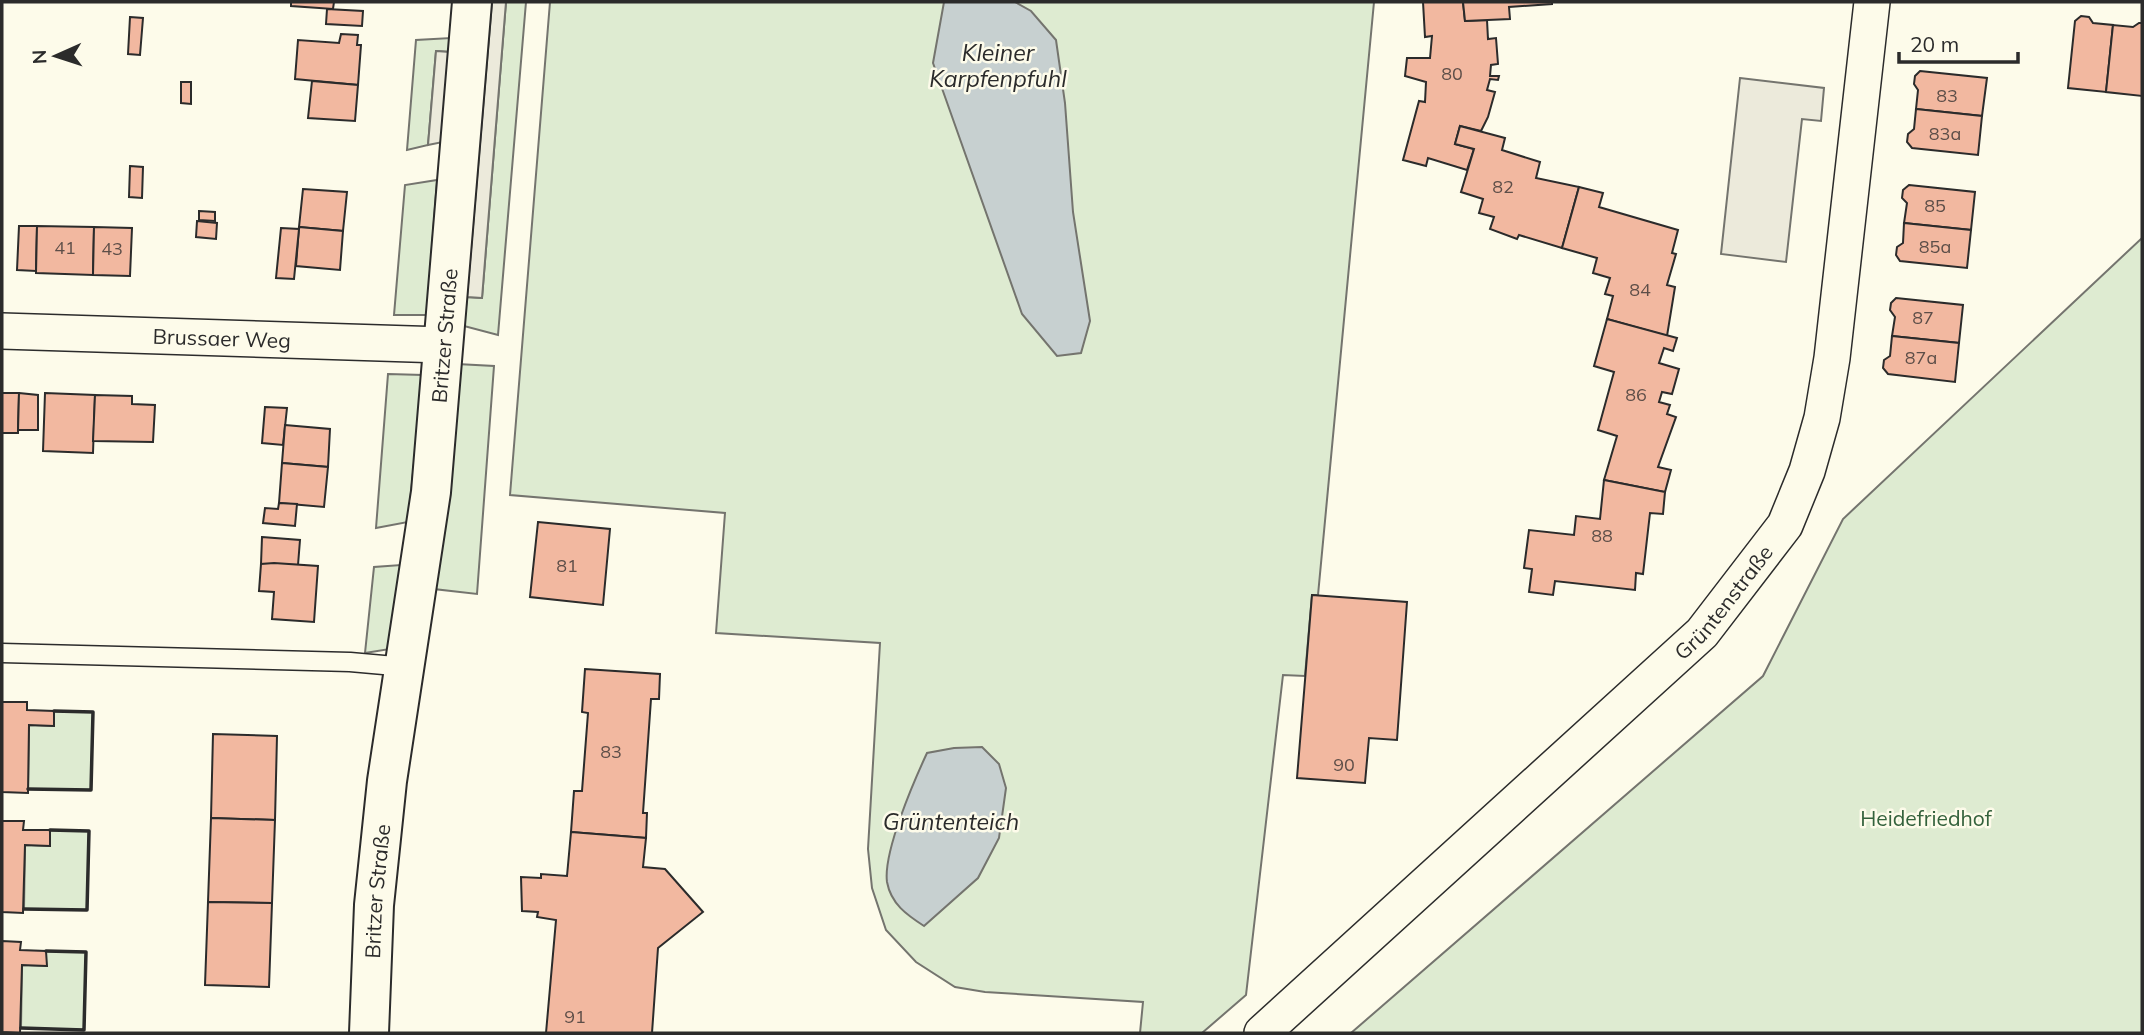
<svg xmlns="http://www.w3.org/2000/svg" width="2144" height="1035" font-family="Mulish,sans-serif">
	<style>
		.green { fill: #deebd1; stroke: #74746e; stroke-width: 2 }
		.parking { fill: #eceadb; stroke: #74746e; stroke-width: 2 }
		.water { fill: #c7d0d0; stroke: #74746e; stroke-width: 2 }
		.building { fill: #f2b8a0; stroke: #2b2b2b; stroke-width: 2 }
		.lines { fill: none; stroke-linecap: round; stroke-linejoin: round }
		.service-casing { stroke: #2b2b2b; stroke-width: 21 }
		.minor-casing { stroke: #2b2b2b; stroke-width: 38 }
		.secondary-casing { stroke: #2b2b2b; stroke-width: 42 }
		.service { stroke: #fdfbea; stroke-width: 18 }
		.minor { stroke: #fdfbea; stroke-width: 35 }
		.secondary { stroke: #fdfbea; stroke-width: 38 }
		.wall { stroke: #2b2b2b; stroke-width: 3.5 }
		.labels { text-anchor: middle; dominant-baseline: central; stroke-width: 5; stroke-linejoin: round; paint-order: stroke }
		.number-label { font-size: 18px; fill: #5d4e48 }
		.street-label { font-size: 21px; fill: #2b2b2b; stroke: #fdfbea }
		.park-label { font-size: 21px; fill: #34623c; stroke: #fdfbea }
		.water-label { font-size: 23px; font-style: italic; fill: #2b2b2b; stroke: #fdfbea }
	</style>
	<rect width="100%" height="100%" fill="#fdfbea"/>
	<g class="green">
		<polygon points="506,2 526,2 498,335 464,326 467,297 482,298"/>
		<polygon points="550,2 1374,2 1318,595 1312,595 1305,676 1283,675 1246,995 1202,1033 1140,1033 1143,1002 985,992 955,987 916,962 886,930 872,888 868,849 880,643 716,633 725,513 510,495"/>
		<polygon points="451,38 450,52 436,51 428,145 407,150 416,40"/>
		<polygon points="437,180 427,315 394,315 405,185"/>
		<polygon points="2142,238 2142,1033 1351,1033 1763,676 1843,519"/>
		<polygon points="457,364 494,366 477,594 434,589"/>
		<polygon points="388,374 423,375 408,522 376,528"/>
		<polygon points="401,565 390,649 365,653 374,567"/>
		<polygon points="54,711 93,712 91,790 28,789 29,725 54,726"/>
		<polygon points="50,830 89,831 87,910 24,909 25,845 49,846"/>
		<polygon points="46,951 86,952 84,1030 21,1028 22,965 46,966"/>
	</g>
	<g class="parking">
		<polygon points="492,2 506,2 482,298 467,297"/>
		<polygon points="436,51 450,52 443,142 428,145"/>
		<polygon points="1740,78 1824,88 1821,121 1802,119 1786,262 1721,254"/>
	</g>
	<g class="water">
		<polygon points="944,2 1015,2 1031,11 1056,40 1065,103 1073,212 1090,321 1081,353 1057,356 1022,314 933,63"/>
		<path d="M982,747L999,764L1006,788L999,838L978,878L924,926C907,915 891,904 887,882C883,852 914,781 927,753L954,748Z"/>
	</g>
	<g class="building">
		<polygon points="291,2 334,2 333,9 291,6"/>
		<polygon points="1423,2 1467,2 1463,2 1465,21 1487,20 1488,39 1496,38 1498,64 1491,65 1490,76 1499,76 1498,80 1490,79 1487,90 1495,92 1488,117 1481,131 1460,126 1455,144 1474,149 1467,170 1428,158 1426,166 1403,160 1419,101 1425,102 1426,82 1405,76 1407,58 1430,58 1432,36 1425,37"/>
		<polygon points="1463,2 1552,2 1552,4 1509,7 1510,19 1465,21"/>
		<polygon points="327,9 363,11 362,26 326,24"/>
		<polygon points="2081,16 2089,17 2093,23 2113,25 2106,92 2068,88 2075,21"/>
		<polygon points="130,17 143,18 140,55 128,54"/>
		<polygon points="2139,23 2142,23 2142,96 2106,92 2113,25 2133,27"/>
		<polygon points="341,34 358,35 357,45 361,45 358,85 295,79 298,40 339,43"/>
		<polygon points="1920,71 1987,78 1982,116 1916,109 1918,90 1914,84 1915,76"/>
		<polygon points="312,81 358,85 355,121 308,118"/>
		<polygon points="181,82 191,82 191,104 181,103"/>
		<polygon points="1916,109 1982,116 1978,155 1912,148 1907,142 1908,134 1914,129"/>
		<polygon points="1460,126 1505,138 1502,150 1540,162 1536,178 1579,187 1562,248 1519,235 1517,239 1490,229 1494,217 1479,213 1483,199 1461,192 1474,149 1455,144"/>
		<polygon points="130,166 143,167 142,198 129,197"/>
		<polygon points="1909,185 1975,192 1971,230 1904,223 1907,203 1902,198 1903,190"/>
		<polygon points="1579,187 1603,193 1599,207 1678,230 1672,253 1676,254 1667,285 1675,287 1667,336 1607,319 1613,296 1605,294 1610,278 1593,273 1597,258 1562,248"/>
		<polygon points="303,189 347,192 343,231 299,227"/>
		<polygon points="199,211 215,212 215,221 199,220"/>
		<polygon points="197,221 217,223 216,239 196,237"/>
		<polygon points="1904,223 1971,230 1967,268 1900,261 1896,255 1897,247 1903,243"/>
		<polygon points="19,226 37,226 36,271 17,270"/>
		<polygon points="37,226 94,227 93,275 36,273"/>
		<polygon points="94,227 132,228 130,276 93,275"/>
		<polygon points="299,227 343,231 340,270 296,266"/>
		<polygon points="281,228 299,229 294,279 276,278"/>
		<polygon points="1896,298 1963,305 1959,343 1892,336 1895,317 1890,310 1891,303"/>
		<polygon points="1607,319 1677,338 1673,351 1664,348 1659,363 1679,369 1672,394 1662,392 1659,402 1670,405 1667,414 1676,417 1658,467 1671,470 1665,492 1604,480 1617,436 1598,430 1614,372 1594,366"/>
		<polygon points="1892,336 1959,343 1955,382 1888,374 1883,368 1884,360 1890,356"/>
		<polygon points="2,393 19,393 18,433 2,433"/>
		<polygon points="19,393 38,395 38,430 18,430"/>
		<polygon points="45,393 95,395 93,453 43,451"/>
		<polygon points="95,395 132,396 132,404 155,405 153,442 93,441"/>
		<polygon points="265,407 287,408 283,445 262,443"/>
		<polygon points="285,425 330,429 328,467 282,463"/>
		<polygon points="282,463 328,467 324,507 279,503"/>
		<polygon points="1604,480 1665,492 1663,514 1650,513 1643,574 1636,573 1635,590 1555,581 1553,595 1529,592 1532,569 1524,568 1529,530 1574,535 1576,516 1600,519"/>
		<polygon points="279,503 297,504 295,526 263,523 265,508 278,509"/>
		<polygon points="538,522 610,529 603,605 530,597"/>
		<polygon points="262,537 300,540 298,565 261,564"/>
		<polygon points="274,563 318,566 314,622 272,619 274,592 259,591 261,564"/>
		<polygon points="1312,595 1407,602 1397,740 1369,738 1365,783 1297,778"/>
		<polygon points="585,669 660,674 659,699 651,699 643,813 647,813 646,838 571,832 574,791 582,791 588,713 582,712"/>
		<polygon points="2,702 27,702 27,710 54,711 54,726 29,725 28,793 2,792"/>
		<polygon points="213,734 277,736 275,820 211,818"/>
		<polygon points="211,818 275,820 272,903 208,902"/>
		<polygon points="2,821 24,821 23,830 50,830 50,846 25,845 23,913 2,912"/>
		<polygon points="571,832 646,838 643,867 665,869 703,912 658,948 652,1033 546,1033 556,920 537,917 538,912 522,911 521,877 541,878 541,874 567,876"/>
		<polygon points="208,902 272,903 269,987 205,985"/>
		<polygon points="2,941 21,942 20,950 46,951 47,966 22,965 20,1033 2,1032"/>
	</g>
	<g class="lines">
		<defs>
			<polyline id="service" points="2,653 350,662 406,667"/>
			<g id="minor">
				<path id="s1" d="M2,331L443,345"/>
				<path id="s2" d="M1262,1033L1702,633L1785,525L1807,471L1822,418L1832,358L1872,2"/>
			</g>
			<g id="secondary">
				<path id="s3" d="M369,1033L374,905L387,781L431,492L472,2"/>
			</g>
		</defs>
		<use href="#service" class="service-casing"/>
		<use href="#minor" class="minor-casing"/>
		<use href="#secondary" class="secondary-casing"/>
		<use href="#service" class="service"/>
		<use href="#minor" class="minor"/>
		<use href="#secondary" class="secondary"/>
		<g class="wall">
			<polyline points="28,789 91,790 93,712 54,711"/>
			<polyline points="24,909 87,910 89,831 50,830"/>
			<polyline points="21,1028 84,1030 86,952 46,951"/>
		</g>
	</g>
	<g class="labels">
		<g class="number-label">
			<text x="1452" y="73">80</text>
			<text x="1947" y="95">83</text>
			<text x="1945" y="133">83a</text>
			<text x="1503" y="186">82</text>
			<text x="1935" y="205">85</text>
			<text x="1935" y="246">85a</text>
			<text x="65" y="247">41</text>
			<text x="112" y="248">43</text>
			<text x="1640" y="289">84</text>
			<text x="1923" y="317">87</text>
			<text x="1921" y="357">87a</text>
			<text x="1636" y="394">86</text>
			<text x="1602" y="535">88</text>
			<text x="567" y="565">81</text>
			<text x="611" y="751">83</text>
			<text x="1344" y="764">90</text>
			<text x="575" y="1016">91</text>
		</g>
		<g class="street-label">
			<text stroke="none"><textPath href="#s3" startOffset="702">Britzer Straße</textPath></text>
			<text stroke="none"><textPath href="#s1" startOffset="220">Brussaer Weg</textPath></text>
			<text stroke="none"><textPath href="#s2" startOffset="632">Grüntenstraße</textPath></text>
			<text stroke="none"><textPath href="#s3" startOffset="142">Britzer Straße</textPath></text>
		</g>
		<g class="park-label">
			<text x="1926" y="818">Heidefriedhof</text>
		</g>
		<g class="water-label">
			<text x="998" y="52">Kleiner<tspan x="998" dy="26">Karpfenpfuhl</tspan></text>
			<text x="951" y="821">Grüntenteich</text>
		</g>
	</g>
	<rect width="2144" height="1035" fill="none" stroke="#2b2b2b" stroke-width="7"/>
	<g transform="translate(56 56) rotate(267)" stroke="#fdfbea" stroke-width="5" paint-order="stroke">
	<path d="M0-5L12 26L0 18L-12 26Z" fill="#2b2b2b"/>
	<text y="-10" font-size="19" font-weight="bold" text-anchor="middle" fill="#2b2b2b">N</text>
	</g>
	<path d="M1899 52v10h119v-10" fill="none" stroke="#2b2b2b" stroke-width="3.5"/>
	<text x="1910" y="52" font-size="21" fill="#2b2b2b" stroke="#fdfbea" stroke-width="5" paint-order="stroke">20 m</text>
</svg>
